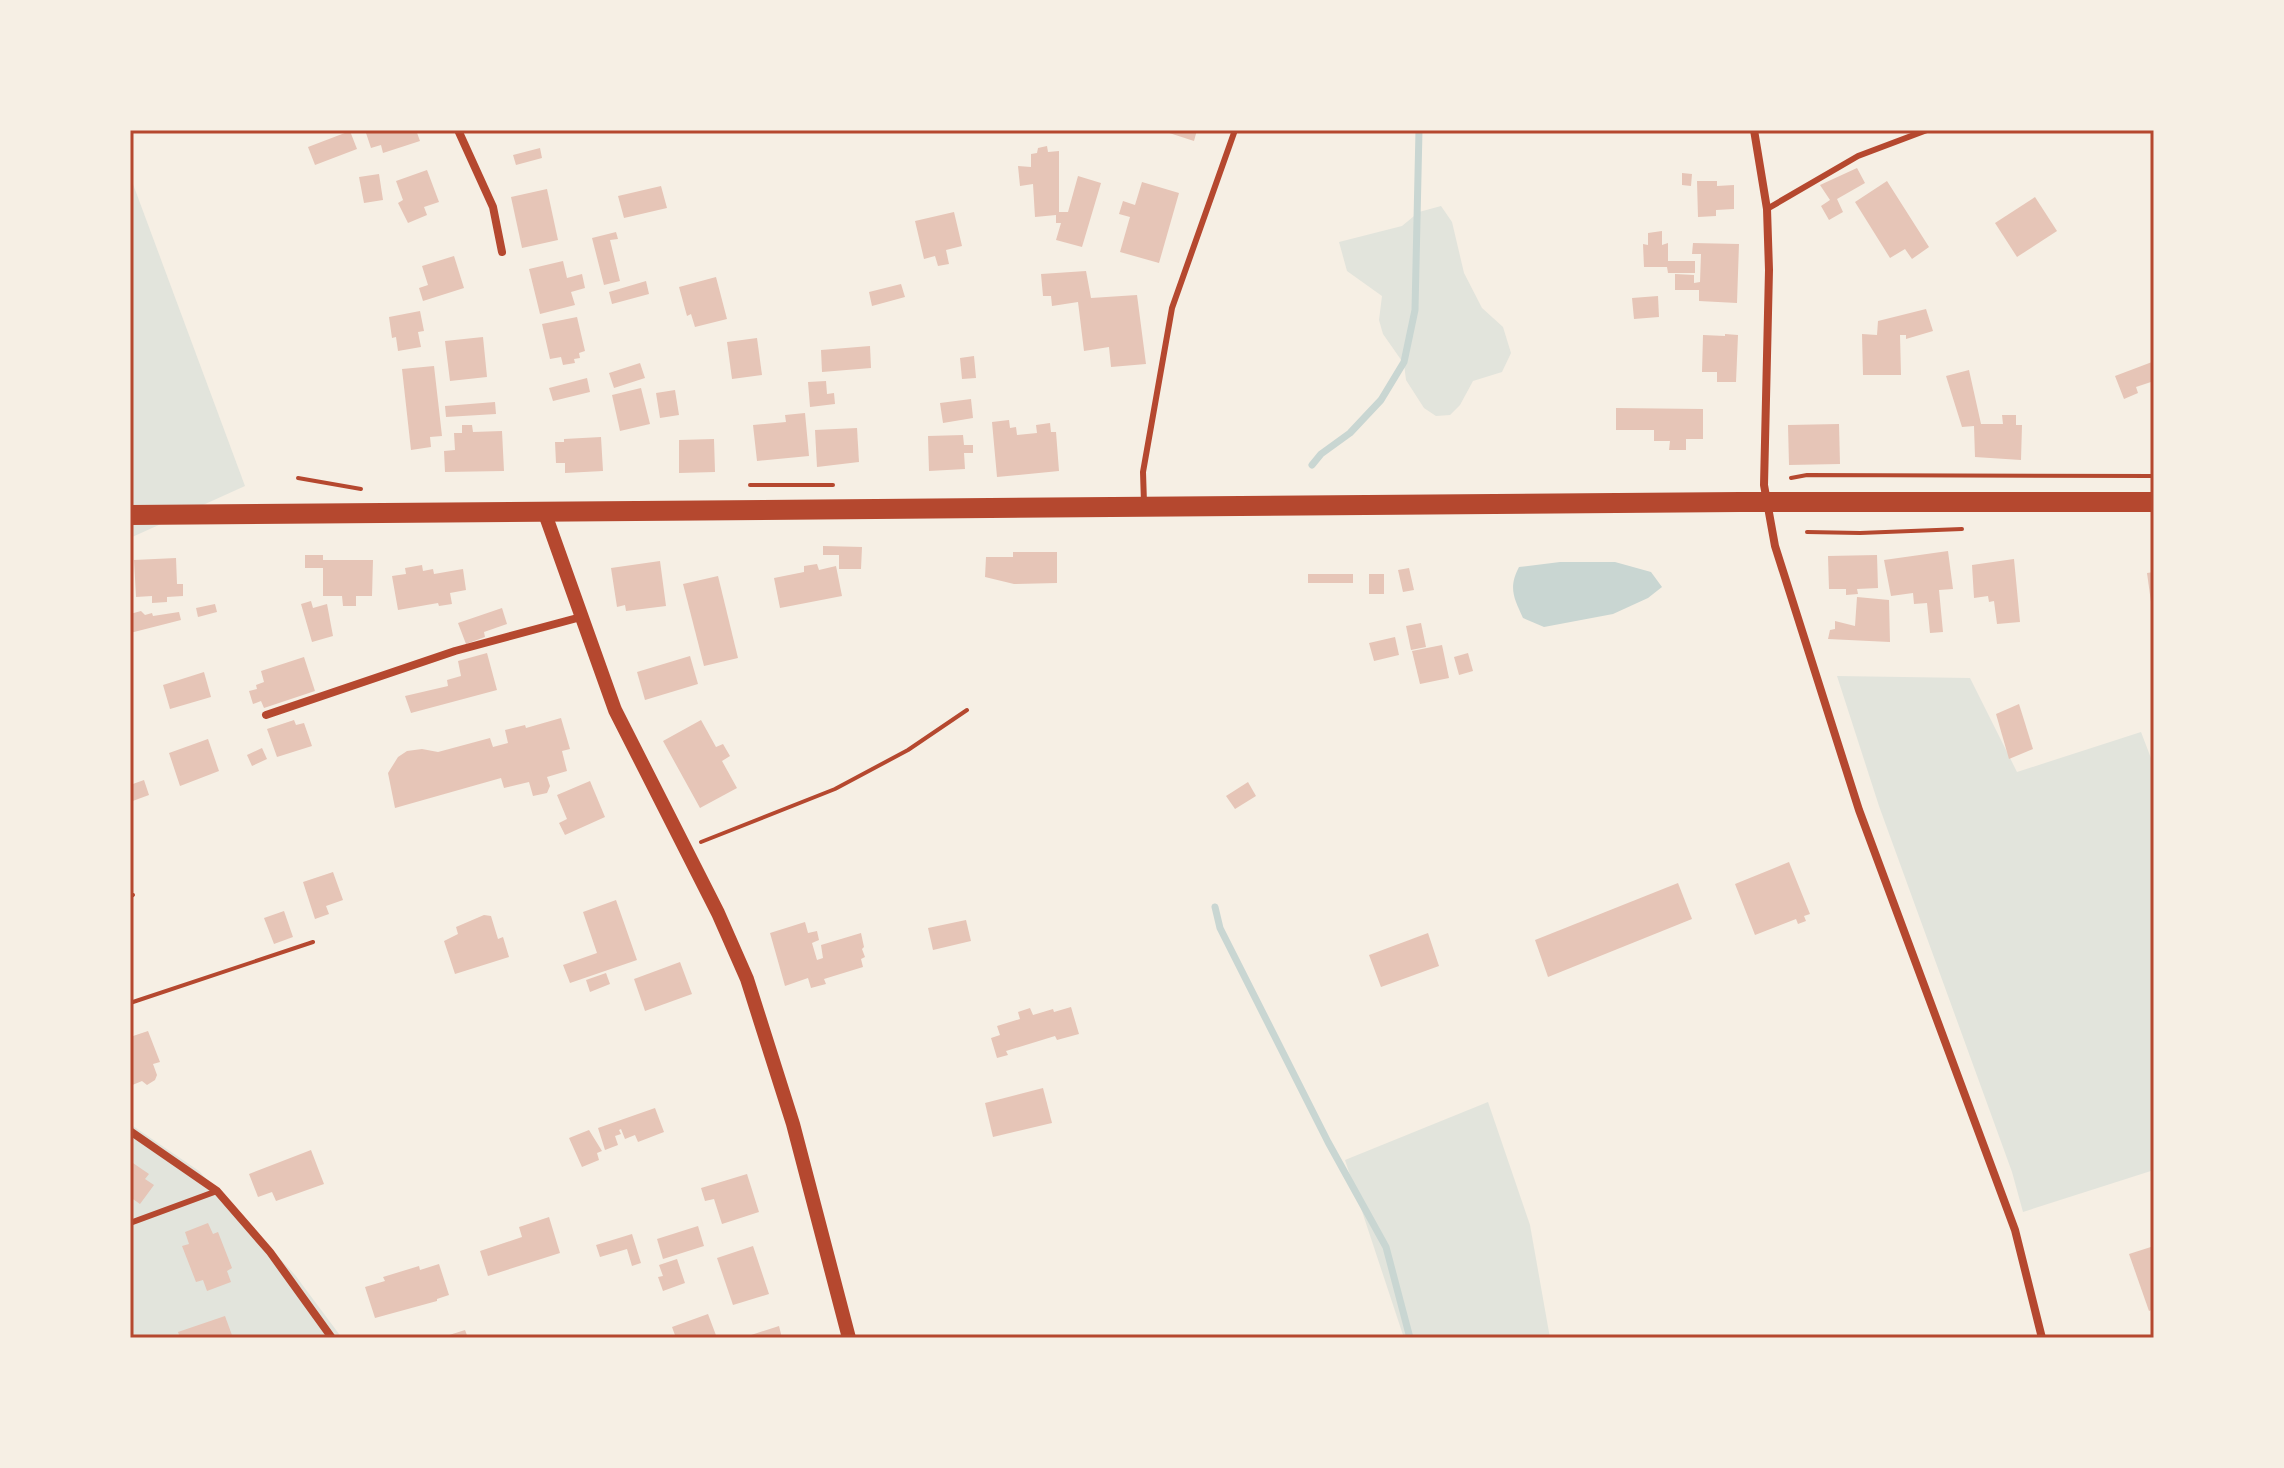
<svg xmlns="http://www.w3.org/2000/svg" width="2284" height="1468" font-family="'Exo 2',sans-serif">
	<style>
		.green { fill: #e2e4dc }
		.water { fill: #c9d6d2 }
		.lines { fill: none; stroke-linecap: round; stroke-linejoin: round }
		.stream { stroke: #c9d6d2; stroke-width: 7 }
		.building { fill: #e6c5b7 }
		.path { stroke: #b5482f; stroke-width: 4 }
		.service { stroke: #b5482f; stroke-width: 6 }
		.minor { stroke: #b5482f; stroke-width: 8 }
		.tertiary { stroke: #b5482f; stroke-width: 14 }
		.primary { stroke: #b5482f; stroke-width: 20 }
		.neatline { fill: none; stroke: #b5482f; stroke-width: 3 }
	</style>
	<rect width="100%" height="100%" fill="#f6efe4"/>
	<g class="green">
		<polygon points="130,176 245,486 130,538"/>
		<polygon points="1441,206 1452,222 1464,273 1482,308 1503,327 1511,353 1502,372 1473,381 1460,405 1450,415 1436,416 1424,408 1406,380 1404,364 1383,334 1379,320 1382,296 1347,271 1339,242 1402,226 1419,212"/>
		<polygon points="1837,676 1970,678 2017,772 2141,732 2154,766 2154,1170 2023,1212 2012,1172 1879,806"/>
		<polygon points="1488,1102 1530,1225 1550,1338 1404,1338 1345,1160"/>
		<polygon points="130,1124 199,1171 295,1275 342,1338 130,1338"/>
	</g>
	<path class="water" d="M1560,562H1615L1651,572L1662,587L1648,598L1613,614L1544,627L1523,618C1514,598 1508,588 1519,567Z"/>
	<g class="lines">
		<g class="stream">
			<polyline points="1312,465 1321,454 1350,433 1365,417 1381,400 1404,362 1415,310 1419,130"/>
			<polyline points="1215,907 1220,928 1328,1142 1386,1247 1410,1338"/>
		</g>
	</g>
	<g class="building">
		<polygon points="365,130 416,130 420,141 383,153 381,145 371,148"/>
		<polygon points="1160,130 1197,130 1194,141"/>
		<polygon points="350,131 357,149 315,165 308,147"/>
		<polygon points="1047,146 1048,152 1059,151 1059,212 1068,212 1078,176 1101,183 1082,247 1056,240 1061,223 1056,223 1056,215 1035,217 1033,184 1020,186 1018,166 1031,167 1031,154 1037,153 1038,148"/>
		<polygon points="540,148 542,158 516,165 513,155"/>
		<polygon points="1857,168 1865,183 1837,199 1843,212 1829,220 1821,206 1830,200 1820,185"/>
		<polygon points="427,170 439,202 424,207 427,215 408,223 398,203 403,200 396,181"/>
		<polygon points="1682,173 1692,174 1691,186 1682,185"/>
		<polygon points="379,174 383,200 364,203 359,177"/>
		<polygon points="1697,181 1717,181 1717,186 1734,185 1734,209 1716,210 1716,216 1698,217"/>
		<polygon points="1887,181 1929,247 1912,259 1905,249 1890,258 1855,202"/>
		<polygon points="1142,182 1179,193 1159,263 1120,252 1130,217 1119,214 1123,201 1135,205"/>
		<polygon points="661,186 667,208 624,218 618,196"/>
		<polygon points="547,189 558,240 522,248 511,197"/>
		<polygon points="2035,197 2057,231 2017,257 1995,223"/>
		<polygon points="954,212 962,246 946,250 949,264 938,266 935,256 924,259 915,221"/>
		<polygon points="1662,231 1662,245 1668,243 1668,261 1695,261 1695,273 1668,273 1667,267 1644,267 1643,244 1648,245 1648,233"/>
		<polygon points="616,232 618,239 610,240 620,281 604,285 592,238"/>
		<polygon points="1693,243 1739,244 1737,303 1699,301 1699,290 1675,290 1675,274 1694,275 1694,283 1700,282 1701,254 1692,254"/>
		<polygon points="454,256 464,288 423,301 419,288 428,285 422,266"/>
		<polygon points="563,261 567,278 582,274 585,288 571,292 575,305 540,314 529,269"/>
		<polygon points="1086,271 1091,298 1137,295 1146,364 1111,367 1109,347 1084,351 1078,302 1052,306 1051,296 1043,296 1041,274"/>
		<polygon points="716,277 727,319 695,327 691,314 687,316 679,287"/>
		<polygon points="646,281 649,294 612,304 609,292"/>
		<polygon points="901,284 905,297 872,306 869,292"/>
		<polygon points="1658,296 1659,317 1634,319 1632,298"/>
		<polygon points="1926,309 1933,331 1906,339 1906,335 1900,335 1901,375 1863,375 1862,334 1877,335 1878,321"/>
		<polygon points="420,311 424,331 418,332 421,347 398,351 396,337 392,338 389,317"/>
		<polygon points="577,317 585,351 579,353 580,358 574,359 575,363 563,365 561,357 550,359 542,324"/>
		<polygon points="1725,334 1738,335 1736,382 1717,382 1717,372 1702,372 1703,335 1725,336"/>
		<polygon points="483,337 487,377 450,381 445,341"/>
		<polygon points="757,338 762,375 732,379 727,342"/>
		<polygon points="870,346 871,368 822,372 821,350"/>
		<polygon points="974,356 976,378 962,379 960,358"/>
		<polygon points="2152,362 2154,370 2151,371 2154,381 2136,387 2138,393 2124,399 2115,376"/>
		<polygon points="640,363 645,378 614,388 609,373"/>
		<polygon points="434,366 442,436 430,437 431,447 411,450 402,369"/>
		<polygon points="1969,370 1981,424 2003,424 2002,415 2016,415 2016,425 2022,425 2021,460 1975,457 1974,426 1962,427 1946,376"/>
		<polygon points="587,378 590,392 553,401 549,388"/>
		<polygon points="826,381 827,394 834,393 835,404 810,407 808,382"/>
		<polygon points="641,388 650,424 620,431 612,395"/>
		<polygon points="675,390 679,415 660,418 656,393"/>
		<polygon points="971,399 973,418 943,423 940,403"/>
		<polygon points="495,402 496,414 446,417 445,406"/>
		<polygon points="1616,408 1703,409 1703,439 1686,439 1686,450 1669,450 1670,441 1654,441 1654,430 1616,430"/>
		<polygon points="805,413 809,456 757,461 753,425 786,422 785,415"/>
		<polygon points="1009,420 1010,428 1016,427 1017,435 1037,433 1036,425 1050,423 1051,432 1056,432 1059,471 997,477 992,422"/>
		<polygon points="1839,424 1840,464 1789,465 1788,425"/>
		<polygon points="462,425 472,425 473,432 502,431 504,471 445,472 444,451 455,450 454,433 462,433"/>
		<polygon points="857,428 859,462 817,467 815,430"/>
		<polygon points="963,435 964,445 973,445 973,453 964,453 965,469 929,471 928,436"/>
		<polygon points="601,437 603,471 565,473 565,463 556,463 555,442 564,442 564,439"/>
		<polygon points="714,439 715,472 679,473 679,440"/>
		<polygon points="823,546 862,547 861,569 839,569 839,555 823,555"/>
		<polygon points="1948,551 1953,589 1939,590 1943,632 1930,633 1927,603 1914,604 1913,593 1891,596 1884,560"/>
		<polygon points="1013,552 1057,552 1057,583 1014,584 985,577 986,557 1013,557"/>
		<polygon points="305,555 323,555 323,560 373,560 372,596 356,596 356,606 343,606 342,596 323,596 323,568 305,568"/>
		<polygon points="1877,555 1878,588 1857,589 1858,594 1846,595 1846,589 1829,589 1828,556"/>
		<polygon points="176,558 177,584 183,584 183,596 167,597 167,602 152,603 152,596 136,597 134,560"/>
		<polygon points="2014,559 2020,622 1997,624 1994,601 1989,602 1988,596 1974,598 1972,565"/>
		<polygon points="660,561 666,606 626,611 625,605 617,607 611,568"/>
		<polygon points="817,564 819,570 836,566 842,596 780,608 774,578 804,572 804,566"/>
		<polygon points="422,565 423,571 433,569 434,574 463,569 466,590 450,593 452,604 439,606 438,603 398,610 392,576 406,574 405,568"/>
		<polygon points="1409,568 1414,590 1403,592 1398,570"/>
		<polygon points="2154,572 2154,609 2152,609 2147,573"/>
		<rect x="1308" y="574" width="45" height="9"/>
		<rect x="1369" y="574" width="15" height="20"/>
		<polygon points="718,576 738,658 704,666 683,584"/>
		<polygon points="1857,597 1889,600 1890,642 1828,639 1830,630 1835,629 1835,621 1855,626"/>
		<polygon points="311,601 313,608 327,604 333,636 312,642 301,604"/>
		<polygon points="215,604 217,612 198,617 196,608"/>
		<polygon points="502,608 507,624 484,632 485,637 466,644 458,623"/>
		<polygon points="141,611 145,615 152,613 153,616 179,612 181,620 130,633 130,614"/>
		<polygon points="1421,623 1426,647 1411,650 1406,626"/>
		<polygon points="1395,637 1399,655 1374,661 1369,643"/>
		<polygon points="1442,645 1449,678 1420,684 1412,651"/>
		<polygon points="487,653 497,690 411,713 405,696 448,686 447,680 461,676 458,661"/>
		<polygon points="1468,653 1473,671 1459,675 1454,657"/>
		<polygon points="690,656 698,684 645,700 637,672"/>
		<polygon points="304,657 315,691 264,708 261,701 253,704 249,691 257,689 256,685 264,682 261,671"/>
		<polygon points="204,672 211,697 170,709 163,685"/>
		<polygon points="2019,704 2033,749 2009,759 1996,714"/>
		<polygon points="561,718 570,749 562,751 567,771 547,777 550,786 547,793 533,796 529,782 504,788 501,778 395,808 388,773 398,757 407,751 422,749 438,752 490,738 493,747 508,743 505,730 525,725 526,728"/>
		<polygon points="294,720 296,725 304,723 312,746 277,757 267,729"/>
		<polygon points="701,720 716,747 723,744 730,756 722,761 737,788 700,808 663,741"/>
		<polygon points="208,739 219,771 180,786 169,753"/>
		<polygon points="262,748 267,759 252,766 247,755"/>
		<polygon points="144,780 149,795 130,802 130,785"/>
		<polygon points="590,781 605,817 565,835 559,823 567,819 557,795"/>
		<polygon points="1248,782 1256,796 1235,809 1226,796"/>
		<polygon points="1789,862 1810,914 1804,916 1806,921 1798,924 1796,919 1755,935 1735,884"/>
		<polygon points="333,872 343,900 326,906 329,914 315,919 303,882"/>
		<polygon points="1678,883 1692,919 1548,977 1535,940"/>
		<polygon points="616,900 637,960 570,983 563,965 597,953 583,912"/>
		<polygon points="284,911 293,937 274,944 264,918"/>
		<polygon points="484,915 491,916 498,939 503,937 509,957 455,974 444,941 458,934 456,927"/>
		<polygon points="966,920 971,941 933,950 928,928"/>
		<polygon points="805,922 808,933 817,931 819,940 812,943 817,960 823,958 821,945 861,933 864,947 862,949 865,957 861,959 863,967 824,979 826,984 811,988 808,978 785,986 770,933"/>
		<polygon points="1428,933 1439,966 1381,987 1369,955"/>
		<polygon points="680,962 692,994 645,1011 634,979"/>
		<polygon points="606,973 610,984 590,992 586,980"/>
		<polygon points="1071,1007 1079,1034 1057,1040 1055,1036 1006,1051 1008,1055 997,1058 991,1038 1000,1035 997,1026 1020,1019 1018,1012 1030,1008 1033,1015 1053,1009 1054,1012"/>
		<polygon points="148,1031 160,1062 153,1064 157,1075 155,1080 147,1085 142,1081 130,1086 130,1037"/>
		<polygon points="1043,1088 1052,1123 993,1137 985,1103"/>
		<polygon points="655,1108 664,1132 638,1142 635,1135 625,1139 621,1129 619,1130 621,1134 615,1136 618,1145 605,1150 598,1128"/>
		<polygon points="589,1130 602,1151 597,1153 599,1160 582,1167 569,1138"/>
		<polygon points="311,1150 324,1184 276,1201 272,1192 258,1197 249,1174"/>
		<polygon points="130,1161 149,1174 145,1179 154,1185 140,1204 130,1197"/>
		<polygon points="747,1174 759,1212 722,1224 714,1199 705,1201 701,1188"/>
		<polygon points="549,1217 560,1253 488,1276 480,1251 522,1237 519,1227"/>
		<polygon points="208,1223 213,1234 218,1232 232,1268 227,1271 231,1282 207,1291 203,1280 196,1282 182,1246 189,1244 185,1232"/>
		<polygon points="698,1226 704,1246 663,1259 657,1239"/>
		<polygon points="632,1234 641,1263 632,1266 627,1249 600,1257 596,1245"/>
		<polygon points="753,1246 769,1294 733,1305 717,1258"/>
		<polygon points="2154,1246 2154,1309 2149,1311 2129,1254"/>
		<polygon points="677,1259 685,1283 663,1291 658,1277 663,1276 659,1265"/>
		<polygon points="439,1264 449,1295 437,1299 437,1301 375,1318 365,1287 385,1281 383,1277 419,1266 420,1270"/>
		<polygon points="708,1314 717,1338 676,1338 672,1327"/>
		<polygon points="225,1316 233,1338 180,1338 178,1332"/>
		<polygon points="779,1326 782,1338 745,1338 745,1337"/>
		<polygon points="465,1330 468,1338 443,1338 443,1337"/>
	</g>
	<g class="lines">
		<g class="path">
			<polyline points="298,478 361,489"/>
			<polyline points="1791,478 1807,475 2154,476"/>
			<polyline points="750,485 833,485"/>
			<polyline points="1807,532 1860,533 1962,529"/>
			<polyline points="701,842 835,789 908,750 967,710"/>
			<polyline points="130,896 133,895"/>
			<polyline points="130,1003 313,942"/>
		</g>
		<g class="service">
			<polyline points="1767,209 1858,156 1927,130"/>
			<polyline points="1144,503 1143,472 1172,308 1235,130"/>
			<polyline points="130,1223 217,1191"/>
		</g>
		<g class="minor">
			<polyline points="458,130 493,207 502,252"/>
			<polyline points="1754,130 1767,209 1769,270 1764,485 1775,546 1859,810 2015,1230 2042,1338"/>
			<polyline points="266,715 455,651 581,617"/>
			<polyline points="130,1131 217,1191 270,1252 332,1338"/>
		</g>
		<polyline class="tertiary" points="544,511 615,710 718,913 747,979 793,1124 849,1338"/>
		<polyline class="primary" points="130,515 1740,502 2154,502"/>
	</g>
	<rect width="2284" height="1468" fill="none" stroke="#f6efe4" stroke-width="264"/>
	<rect x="132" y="132" width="2020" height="1204" class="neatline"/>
</svg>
